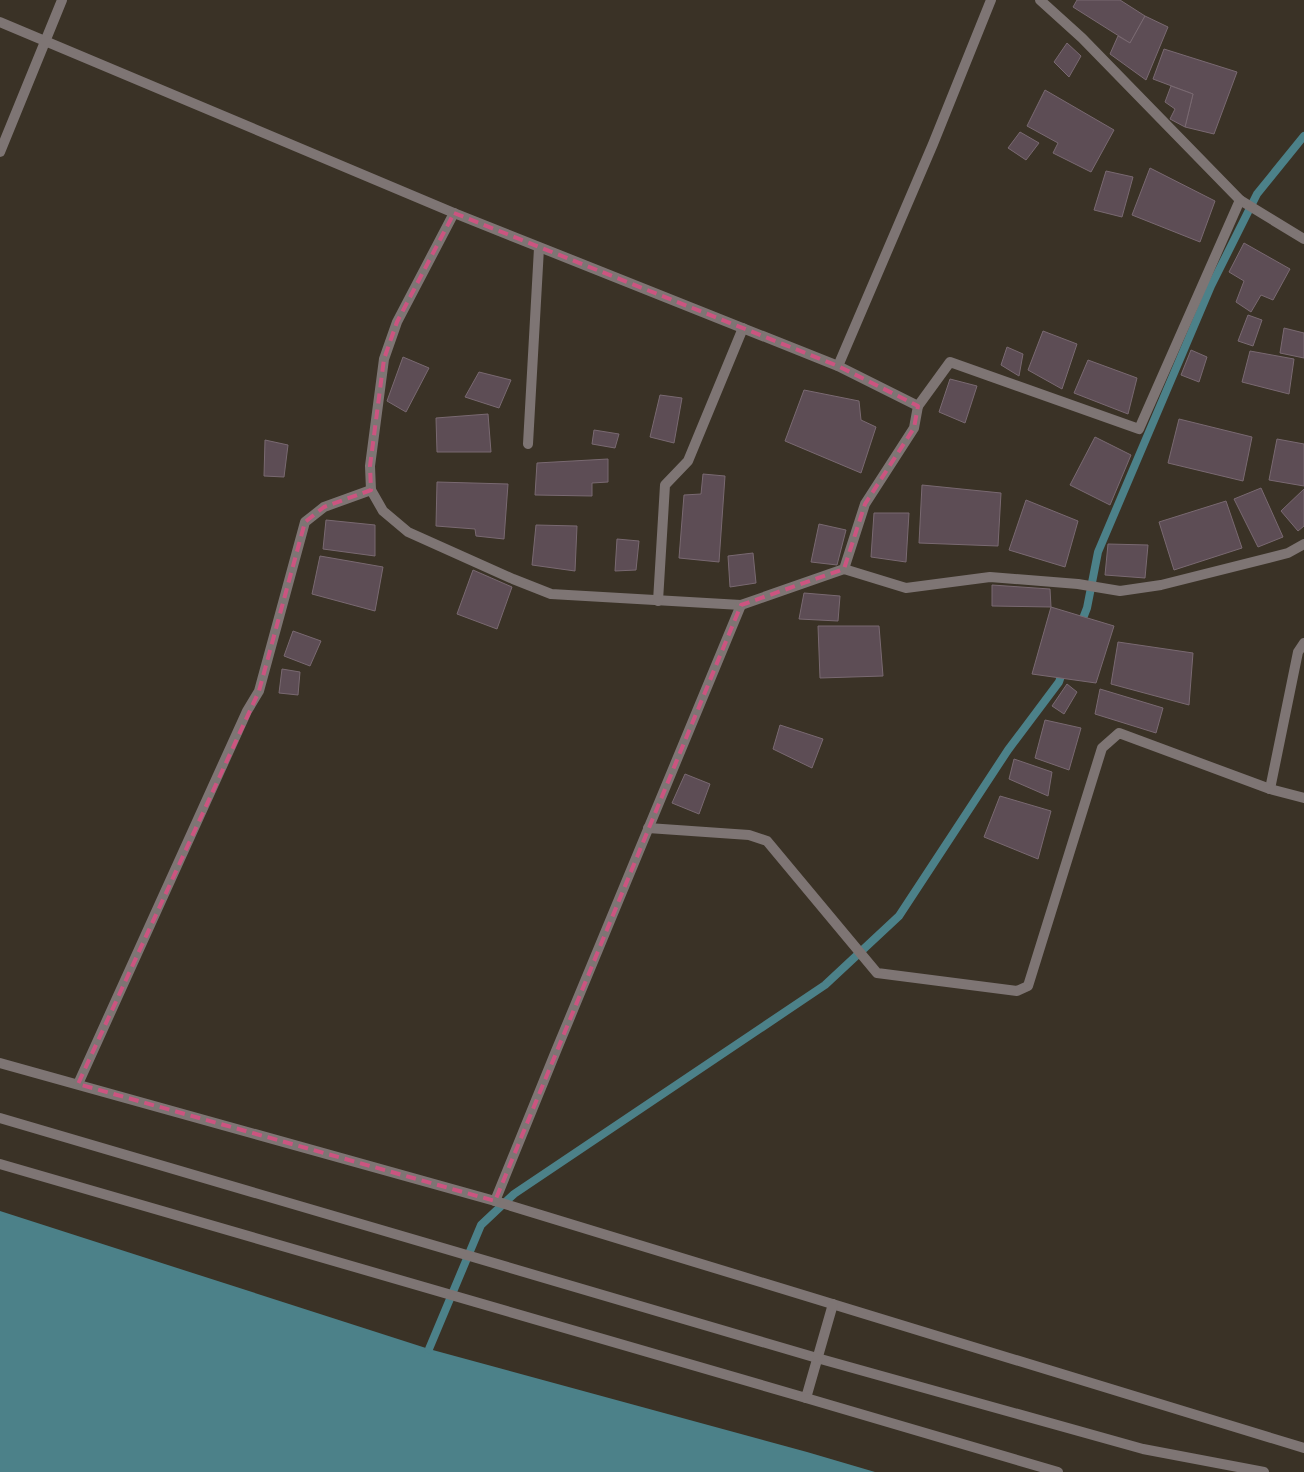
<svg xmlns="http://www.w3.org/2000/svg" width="1304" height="1472" font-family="'Space Grotesk',sans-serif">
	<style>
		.water { fill: #4c8189 }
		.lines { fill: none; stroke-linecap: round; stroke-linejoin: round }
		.stream { stroke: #4c8189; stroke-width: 8 }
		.building { fill: #5d4d55; stroke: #796971 }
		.minor { stroke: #7e7574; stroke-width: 10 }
		.marked { fill: none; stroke: #cc5480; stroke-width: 4; stroke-dasharray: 10 6; stroke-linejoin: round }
	</style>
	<rect width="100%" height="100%" fill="#3a3226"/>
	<polygon class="water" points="0,1211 429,1349 807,1452 875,1472 0,1472"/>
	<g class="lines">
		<g class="stream">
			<polyline points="1080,626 1087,608 1098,552 1211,286 1257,194 1304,136"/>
			<polyline points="429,1349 481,1225 514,1194 825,985 899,916 1008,750 1059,682 1063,670"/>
		</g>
	</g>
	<g class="building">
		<polygon points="1077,0 1120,0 1145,16 1130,43 1073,7"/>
		<polygon points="1145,16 1168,27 1146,80 1110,54 1118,36 1130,43"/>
		<polygon points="1067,43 1081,56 1069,77 1054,62"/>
		<polygon points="1164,49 1237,72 1214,134 1185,127 1193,94 1153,79"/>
		<polygon points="1171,86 1193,94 1185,127 1170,119 1175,109 1165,102"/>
		<polygon points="1045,90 1114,130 1091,172 1053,153 1058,143 1027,126"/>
		<polygon points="1020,132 1039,143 1026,160 1008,148"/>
		<polygon points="1150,168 1215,201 1200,242 1132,215"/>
		<polygon points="1106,171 1133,177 1122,217 1094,210"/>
		<polygon points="1244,243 1290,269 1273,300 1261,295 1251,312 1236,302 1244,281 1229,272"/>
		<polygon points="1248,315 1262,320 1253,346 1238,341"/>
		<polygon points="1284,328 1304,333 1304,358 1280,353"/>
		<polygon points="1043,331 1077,344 1062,389 1028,370"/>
		<polygon points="1007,347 1023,354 1019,376 1001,365"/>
		<polygon points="1191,350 1207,357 1199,382 1181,375"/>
		<polygon points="1250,351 1294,359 1289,394 1242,382"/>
		<polygon points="403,357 429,368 406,412 387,401"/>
		<polygon points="1088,360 1137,378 1128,414 1074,393"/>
		<polygon points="479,372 511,380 499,408 465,397"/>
		<polygon points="950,379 977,386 965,423 939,412"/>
		<polygon points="804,390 859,401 861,420 876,427 861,473 785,441"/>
		<polygon points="660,395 682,398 674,443 650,437"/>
		<polygon points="488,414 491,452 437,452 436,418"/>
		<polygon points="1179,419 1252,437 1243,481 1168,463"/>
		<polygon points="594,430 619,434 615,448 592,444"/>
		<polygon points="1095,437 1131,455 1110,505 1070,485"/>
		<polygon points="1277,439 1304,444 1304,486 1269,480"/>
		<polygon points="265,440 288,445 284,477 264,476"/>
		<polygon points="608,459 608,482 592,483 592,496 535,495 537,463"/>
		<polygon points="703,474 725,476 719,562 679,558 684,495 701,494"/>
		<polygon points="437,482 508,484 504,539 476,536 475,529 436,526"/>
		<polygon points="922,485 1001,493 998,546 919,543"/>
		<polygon points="1261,488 1283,537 1258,547 1234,499"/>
		<polygon points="1304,489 1304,526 1298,531 1281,511"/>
		<polygon points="1026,500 1078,521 1065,567 1009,550"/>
		<polygon points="1226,501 1242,548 1174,570 1159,522"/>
		<polygon points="874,513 909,513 906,562 871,557"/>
		<polygon points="326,520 375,525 375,556 323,549"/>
		<polygon points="819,524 846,530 837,565 811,562"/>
		<polygon points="536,525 577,526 575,571 532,565"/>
		<polygon points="617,539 639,541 636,570 615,571"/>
		<polygon points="1108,544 1148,545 1145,578 1105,575"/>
		<polygon points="753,553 756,583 730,587 728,556"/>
		<polygon points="320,556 383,567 375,611 312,594"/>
		<polygon points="473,570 512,587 497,629 457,614"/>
		<polygon points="992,585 1050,589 1051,607 992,606"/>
		<polygon points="804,593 840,596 838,621 799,619"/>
		<polygon points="1051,607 1114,626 1096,683 1032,674"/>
		<polygon points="818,626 879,626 883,676 820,678"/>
		<polygon points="293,631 321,641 310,666 284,656"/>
		<polygon points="1118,642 1193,653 1189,705 1111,684"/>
		<polygon points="282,669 300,672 298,695 279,693"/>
		<polygon points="1067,684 1077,692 1064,714 1052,706"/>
		<polygon points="1100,689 1163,708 1156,733 1095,714"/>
		<polygon points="1045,720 1081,728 1069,770 1035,758"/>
		<polygon points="780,725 823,739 812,768 773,749"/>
		<polygon points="1014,759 1052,772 1048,796 1009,779"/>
		<polygon points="685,774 710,784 699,814 672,803"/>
		<polygon points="1000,796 1051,811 1038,859 984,837"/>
	</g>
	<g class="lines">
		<g class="minor">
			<polyline points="1040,0 1082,38 1240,200 1304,239"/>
			<polyline points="0,22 454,213 838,366 918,406 914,428 865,504 844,569"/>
			<polyline points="0,152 62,0"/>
			<polyline points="454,213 397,322 384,359 370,466 371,490 383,511 408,532 513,579 551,594 741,605 844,569 906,588 990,577 1078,584 1120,591 1161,585 1288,553 1304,544"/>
			<polyline points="838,366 933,144 991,0"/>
			<polyline points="918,406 950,362 1139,429 1240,200"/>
			<polyline points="528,444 539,248"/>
			<polyline points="658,601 665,485 688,461 743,328"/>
			<polyline points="1270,789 1298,652 1304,643"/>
			<polyline points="648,828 749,835 767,841 877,973 1017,991 1028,986 1102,748 1119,733 1270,789 1304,798"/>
			<polyline points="0,1063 495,1201 1304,1448"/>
			<polyline points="78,1084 247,711 259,691 305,522 324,507 371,490"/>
			<polyline points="0,1118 817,1358 1143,1449 1264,1472"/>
			<polyline points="0,1164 806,1398 833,1304"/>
			<polyline points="495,1201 556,1051 741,605"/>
			<polyline points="806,1398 1058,1472"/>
		</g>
	</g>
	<path class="marked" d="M454,213L838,366L918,406L914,428L865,504L844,569L741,605L495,1201L78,1084L259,691L305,522L324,507L371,490L370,466L384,359L397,322Z"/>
</svg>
